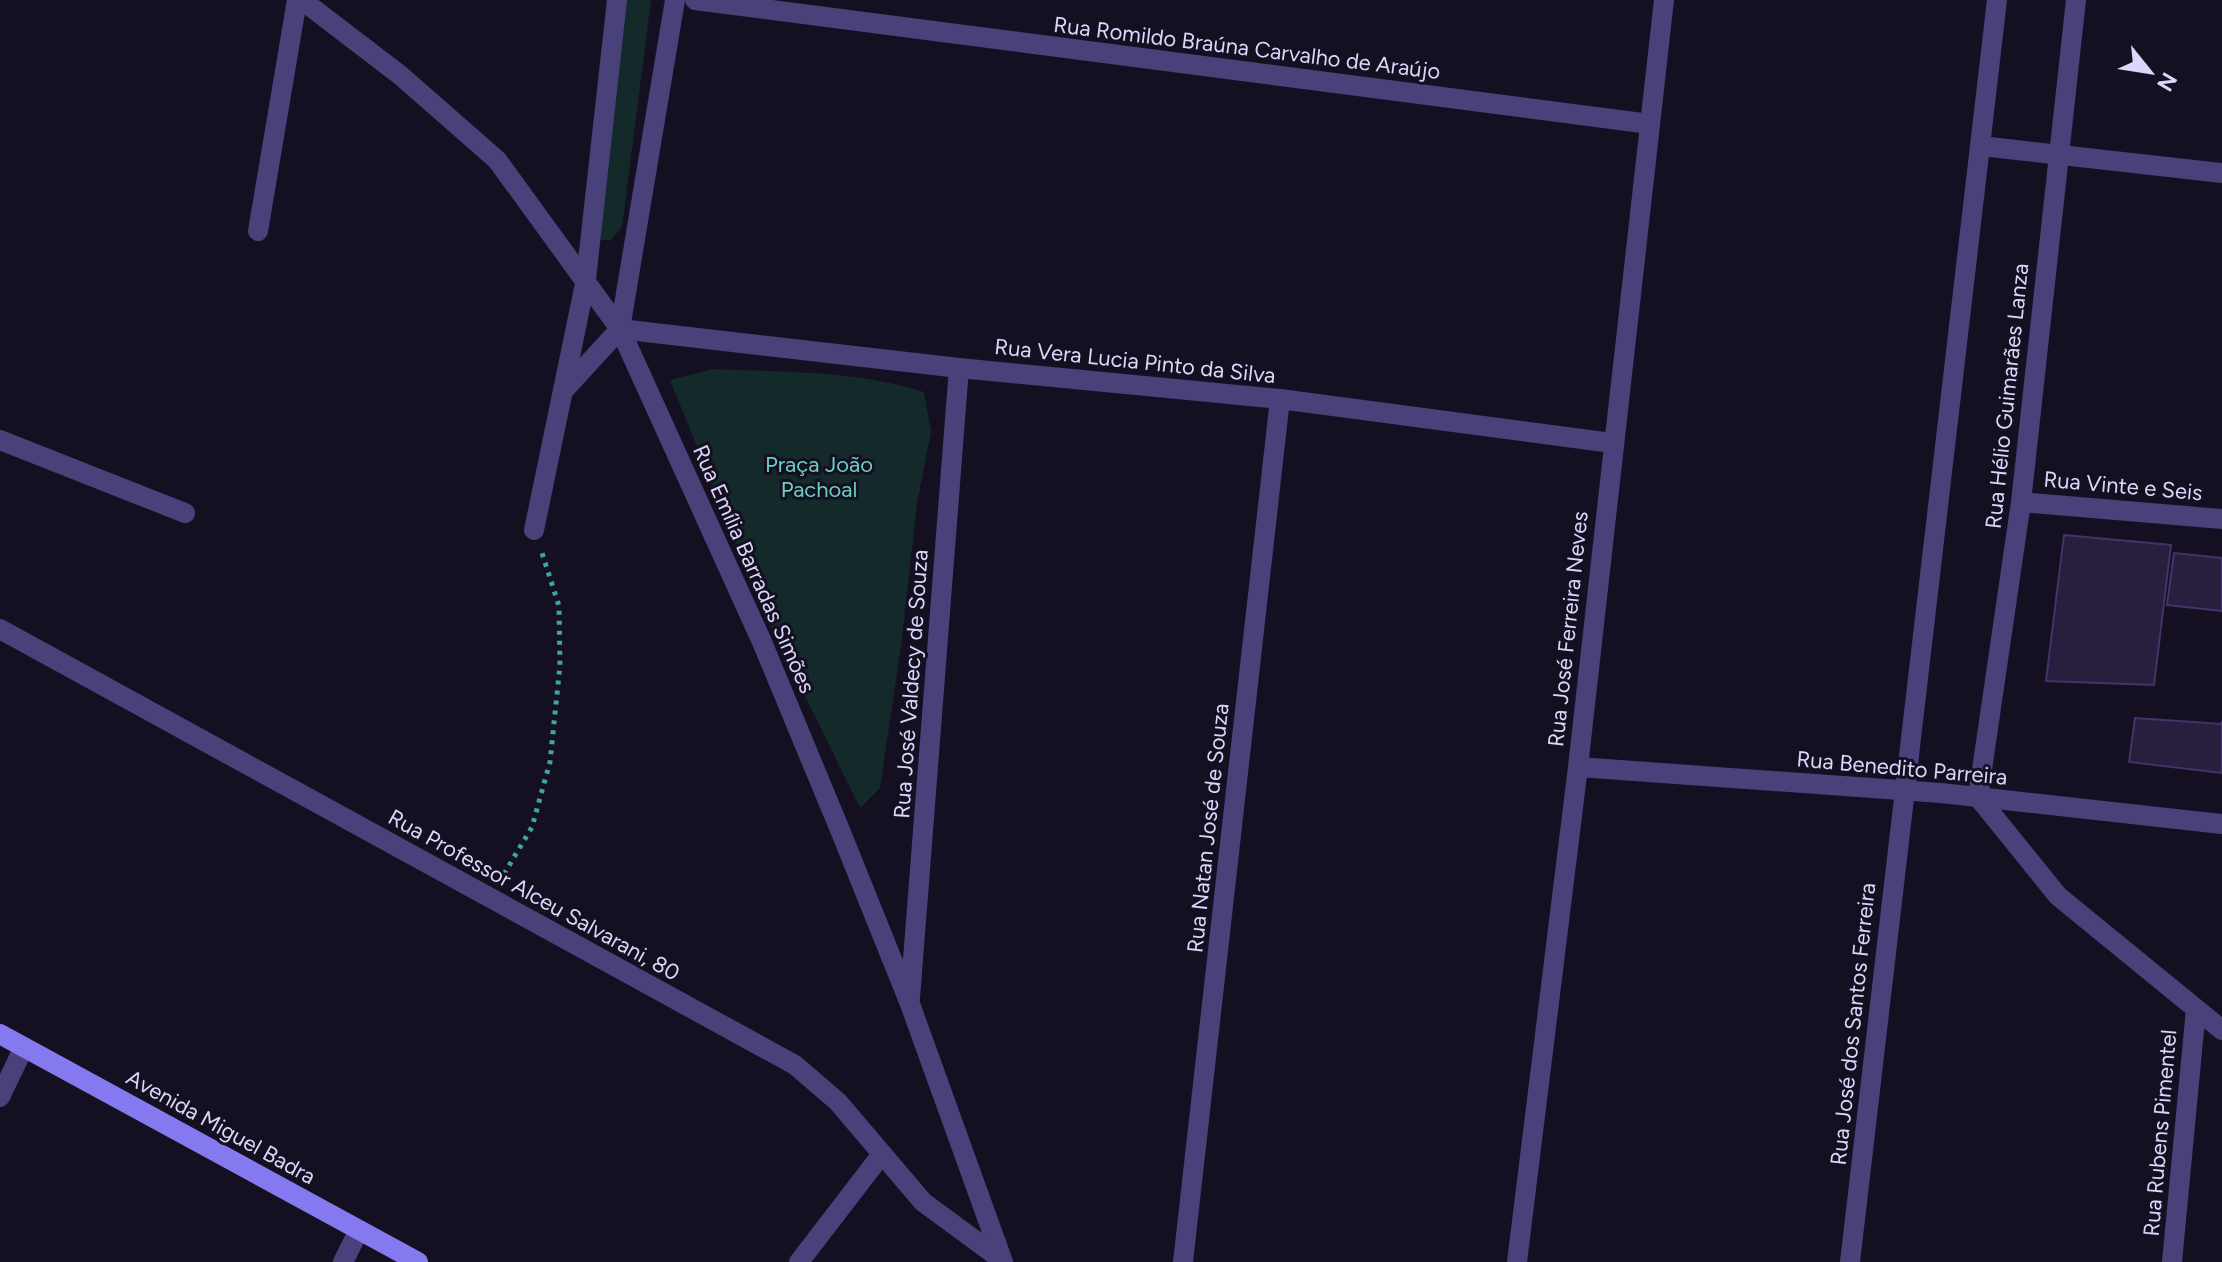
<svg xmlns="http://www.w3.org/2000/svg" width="2222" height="1262" font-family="Figtree,sans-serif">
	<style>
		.green { fill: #14292a }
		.building { fill: #281f3f; stroke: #423468; stroke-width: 2 }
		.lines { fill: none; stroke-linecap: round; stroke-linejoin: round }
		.path { stroke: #3ea4a5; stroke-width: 5; stroke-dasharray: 4 6; stroke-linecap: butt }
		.pedestrian { stroke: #48417a; stroke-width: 20 }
		.minor { stroke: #48417a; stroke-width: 20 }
		.secondary { stroke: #8479ee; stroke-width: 20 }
		.labels { text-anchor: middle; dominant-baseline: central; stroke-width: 6; stroke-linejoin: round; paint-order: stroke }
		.street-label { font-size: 22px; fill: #dcd6fa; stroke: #141021 }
		.park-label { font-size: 22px; fill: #6bd0bf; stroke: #141021 }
	</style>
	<rect width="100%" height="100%" fill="#141021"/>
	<g class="green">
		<polygon points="624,0 651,0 622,227 611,240 601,240 598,233"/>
		<path d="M713,369C784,372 856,370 924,392L931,432L917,504L901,646L880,788L860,808L766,617L670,380Z"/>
	</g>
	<g class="building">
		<polygon points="2064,535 2171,545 2154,685 2046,681"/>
		<polygon points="2174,553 2222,558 2222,611 2167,605"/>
		<polygon points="2135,718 2221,724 2222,721 2222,773 2129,762"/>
	</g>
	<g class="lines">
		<polyline class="path" points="504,874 532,827 550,762 560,665 559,606 542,553"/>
		<polyline class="pedestrian" points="0,440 185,513"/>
		<g class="minor">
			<polyline points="302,0 400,75 497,160 620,329 762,642 840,830 910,1004 1003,1262"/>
			<polyline points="695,0 1650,124"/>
			<polyline points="2076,0 2021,502 1978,797 2058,896 2222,1030"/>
			<polyline points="1981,146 2222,173"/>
			<polyline points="258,231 297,0"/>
			<polyline points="620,329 959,368 1280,399 1612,443"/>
			<polyline points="564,390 620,329 675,0"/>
			<polyline points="2021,502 2222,519"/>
			<polyline points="534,530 586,279 617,0"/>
			<polyline points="0,629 795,1065 838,1102 923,1202 1002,1260"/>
			<polyline points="1578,767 1941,793 2222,824"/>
			<polyline points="910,998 959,368"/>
			<polyline points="0,1097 24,1047"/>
			<polyline points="343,1262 359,1230"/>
			<polyline points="799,1262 882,1154"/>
			<polyline points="1183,1262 1280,399"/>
			<polyline points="1517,1262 1578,767 1664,0"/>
			<polyline points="1850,1262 1997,0"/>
			<polyline points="2172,1262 2196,1009"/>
		</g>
		<polyline class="secondary" points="0,1034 418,1262"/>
	</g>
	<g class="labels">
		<g class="street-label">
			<text transform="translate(1247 48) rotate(7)">Rua Romildo Braúna Carvalho de Araújo</text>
			<text transform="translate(1135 361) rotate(6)">Rua Vera Lucia Pinto da Silva</text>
			<text transform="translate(2007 396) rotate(-84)">Rua Hélio Guimarães Lanza</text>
			<text transform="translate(2123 486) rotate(5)">Rua Vinte e Seis</text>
			<text transform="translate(754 569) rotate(66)">Rua Emília Barradas Simões</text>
			<text transform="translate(1568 629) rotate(-84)">Rua José Ferreira Neves</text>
			<text transform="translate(911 684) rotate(-86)">Rua José Valdecy de Souza</text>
			<text transform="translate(1902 768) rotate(5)">Rua Benedito Parreira</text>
			<text transform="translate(1208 828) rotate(-84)">Rua Natan José de Souza</text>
			<text transform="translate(534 895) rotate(29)">Rua Professor Alceu Salvarani, 80</text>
			<text transform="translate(1853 1024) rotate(-84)">Rua José dos Santos Ferreira</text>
			<text transform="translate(221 1127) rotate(29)">Avenida Miguel Badra</text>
			<text transform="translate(2160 1133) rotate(-85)">Rua Rubens Pimentel</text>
		</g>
		<g class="park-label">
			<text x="819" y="464">Praça João<tspan x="819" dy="25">Pachoal</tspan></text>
		</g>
	</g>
	<g transform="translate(2150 72) rotate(120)" stroke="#141021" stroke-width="6" paint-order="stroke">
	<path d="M0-6L14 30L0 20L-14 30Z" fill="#dcd6fa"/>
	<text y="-12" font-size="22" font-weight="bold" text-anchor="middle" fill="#dcd6fa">N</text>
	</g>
</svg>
